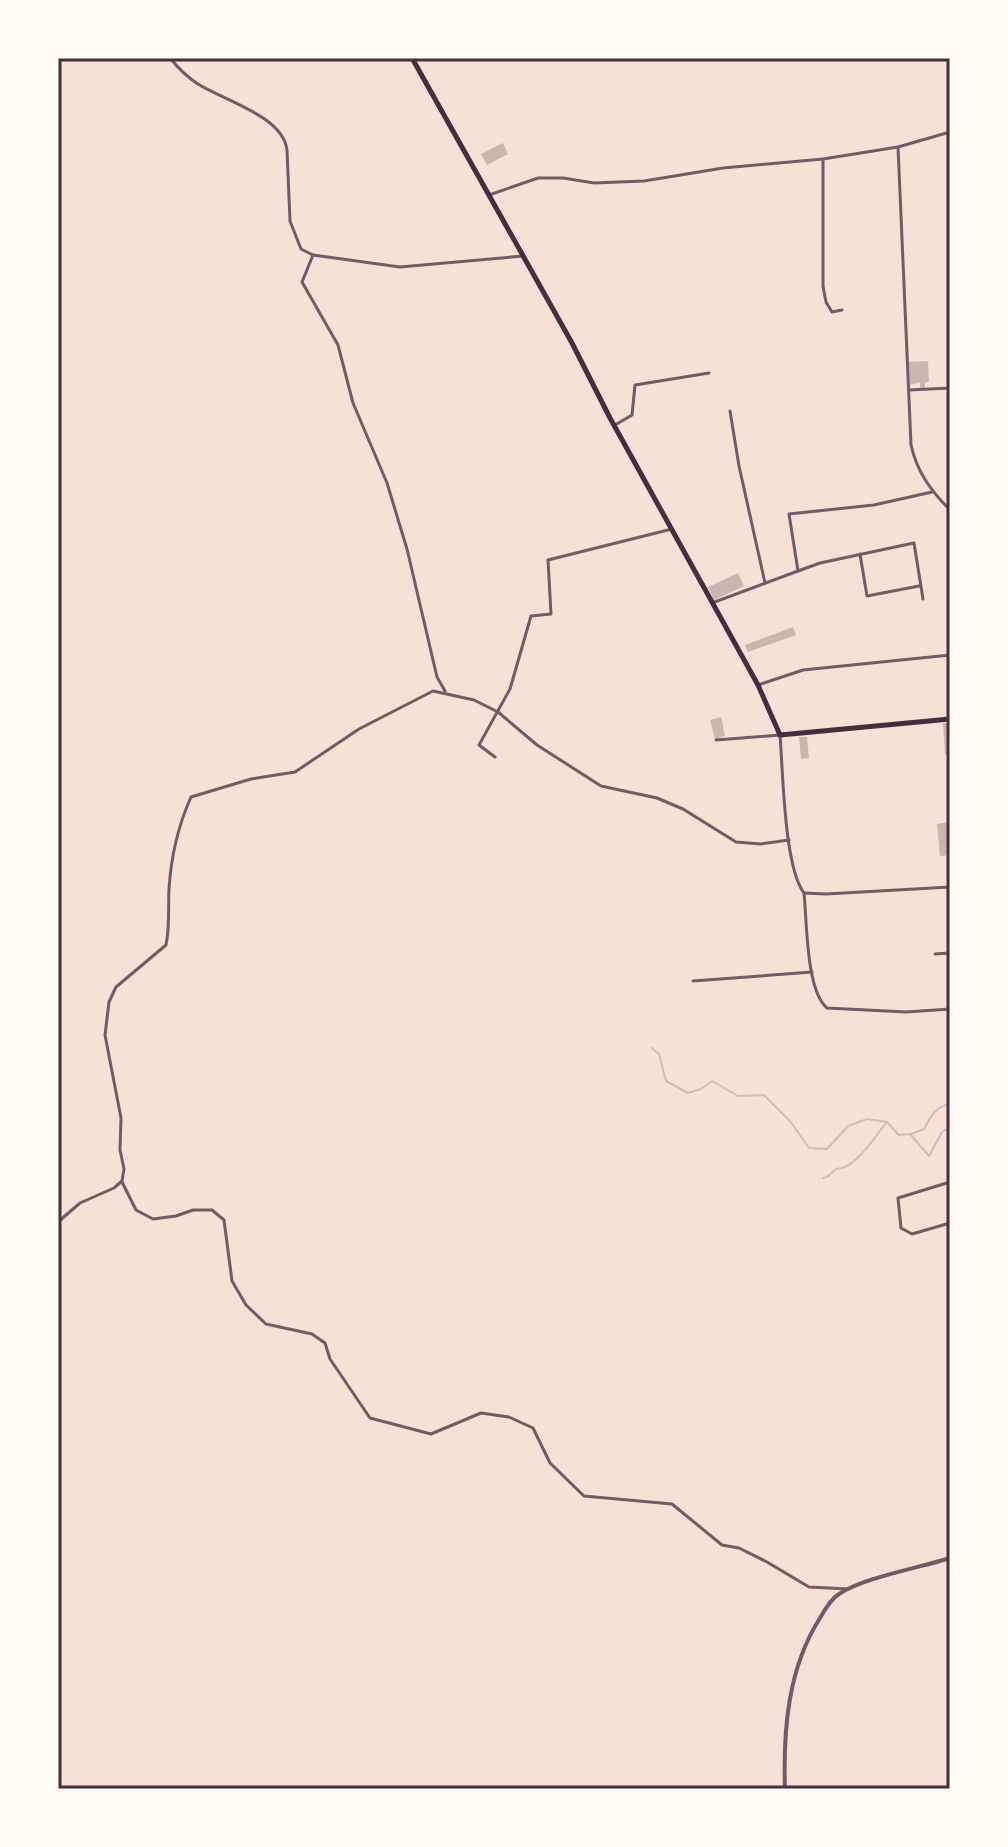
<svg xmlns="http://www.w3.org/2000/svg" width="1008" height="1847" font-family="'Public Sans',sans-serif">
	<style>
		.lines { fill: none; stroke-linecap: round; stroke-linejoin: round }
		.stream { stroke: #dcb8b0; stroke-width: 2 }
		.building { fill: #ccb4b1 }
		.minor { stroke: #755966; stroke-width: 3 }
		.tertiary { stroke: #755966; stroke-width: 4 }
		.primary { stroke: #4a2c40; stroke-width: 5 }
		.neatline { fill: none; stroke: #4a2c40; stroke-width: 3 }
	</style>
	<rect width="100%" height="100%" fill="#f7e1d7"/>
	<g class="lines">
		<g class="stream">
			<polyline points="652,1048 659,1054 666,1081 688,1093 701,1089 712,1081 738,1096 764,1095 790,1121 809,1148 827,1149 848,1126 867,1119 887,1122"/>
			<path d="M911,1134L924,1129C931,1117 934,1107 950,1104"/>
			<path d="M823,1178L827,1177L836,1169C857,1168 874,1137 887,1122L899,1135L910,1134L929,1156L942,1132L950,1127"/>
		</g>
	</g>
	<g class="building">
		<polygon points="503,143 508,154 487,165 481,154"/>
		<polygon points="928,361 929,382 925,382 925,388 920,389 920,382 910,385 909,362"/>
		<polygon points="738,573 744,586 714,600 708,587"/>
		<polygon points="793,627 796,635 748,652 745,645"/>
		<polygon points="721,717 725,736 715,739 710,720"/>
		<polygon points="943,723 950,723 950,754 945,755"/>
		<polygon points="799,737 807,737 809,758 801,759"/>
		<polygon points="950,822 950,855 940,856 937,824"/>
	</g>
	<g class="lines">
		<g class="minor">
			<path d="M170,58C178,68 187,77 198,84C223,100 283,116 287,150L290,221L301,249L313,255L400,267L523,256"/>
			<path d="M898,147L911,445C917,472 931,491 950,510"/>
			<polyline points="823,159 823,286 826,302 832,312 842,310"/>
			<polyline points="489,195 538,178 563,178 594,183 644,181 723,168 823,159 898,147 950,132"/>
			<polyline points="313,255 302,282 338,345 353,403 387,483 407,549 437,677 445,691"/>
			<polyline points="909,390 950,388"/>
			<polyline points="730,411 739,466 765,583"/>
			<polyline points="615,425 632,415 635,385 709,373"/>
			<polyline points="860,554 867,596 919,586"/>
			<polyline points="798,571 820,563 914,543 923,599"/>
			<polyline points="712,603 798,571 789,514 874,505 932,492"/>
			<polyline points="758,685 803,670 950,655"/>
			<path d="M716,740L780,735C783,771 784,867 804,893C807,921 806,991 827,1008L906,1012L950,1009"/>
			<polyline points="495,757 479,745 510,689 531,616 551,614 548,560 672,529"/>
			<polyline points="804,893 826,894 950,887"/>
			<polyline points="935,954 950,953"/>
			<polyline points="693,981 812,972"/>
			<polyline points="122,1182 136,1210 153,1219 176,1216 193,1210 212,1210 224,1220 232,1281 246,1305 266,1324 312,1334 325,1343 330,1359 370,1418 431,1434 481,1413 509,1417 533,1428 550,1463 584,1496 672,1504 722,1545 739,1548 767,1562 809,1587 848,1589"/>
			<polyline points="950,1182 898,1198 901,1228 912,1234 950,1223"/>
			<path d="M58,1222L80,1203L114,1188L122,1181L124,1169L120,1150L121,1118L105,1035L109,1002L116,987L166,945C170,926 168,908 169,889C171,857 178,826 191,797L251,779L295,772L359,729L433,691L474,700L498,712L537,745L601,786L657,798L683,809L736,842L761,844L789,840"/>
		</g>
		<path class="tertiary" d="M785,1789C783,1730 788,1668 820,1618C825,1609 831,1599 839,1594C865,1577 919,1568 950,1558"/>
		<polyline class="primary" points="412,58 572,343 610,418 758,685 780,735 950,719"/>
	</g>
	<rect width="1008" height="1847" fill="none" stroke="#fffaf5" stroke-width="120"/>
	<rect x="60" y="60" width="888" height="1727" class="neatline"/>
</svg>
